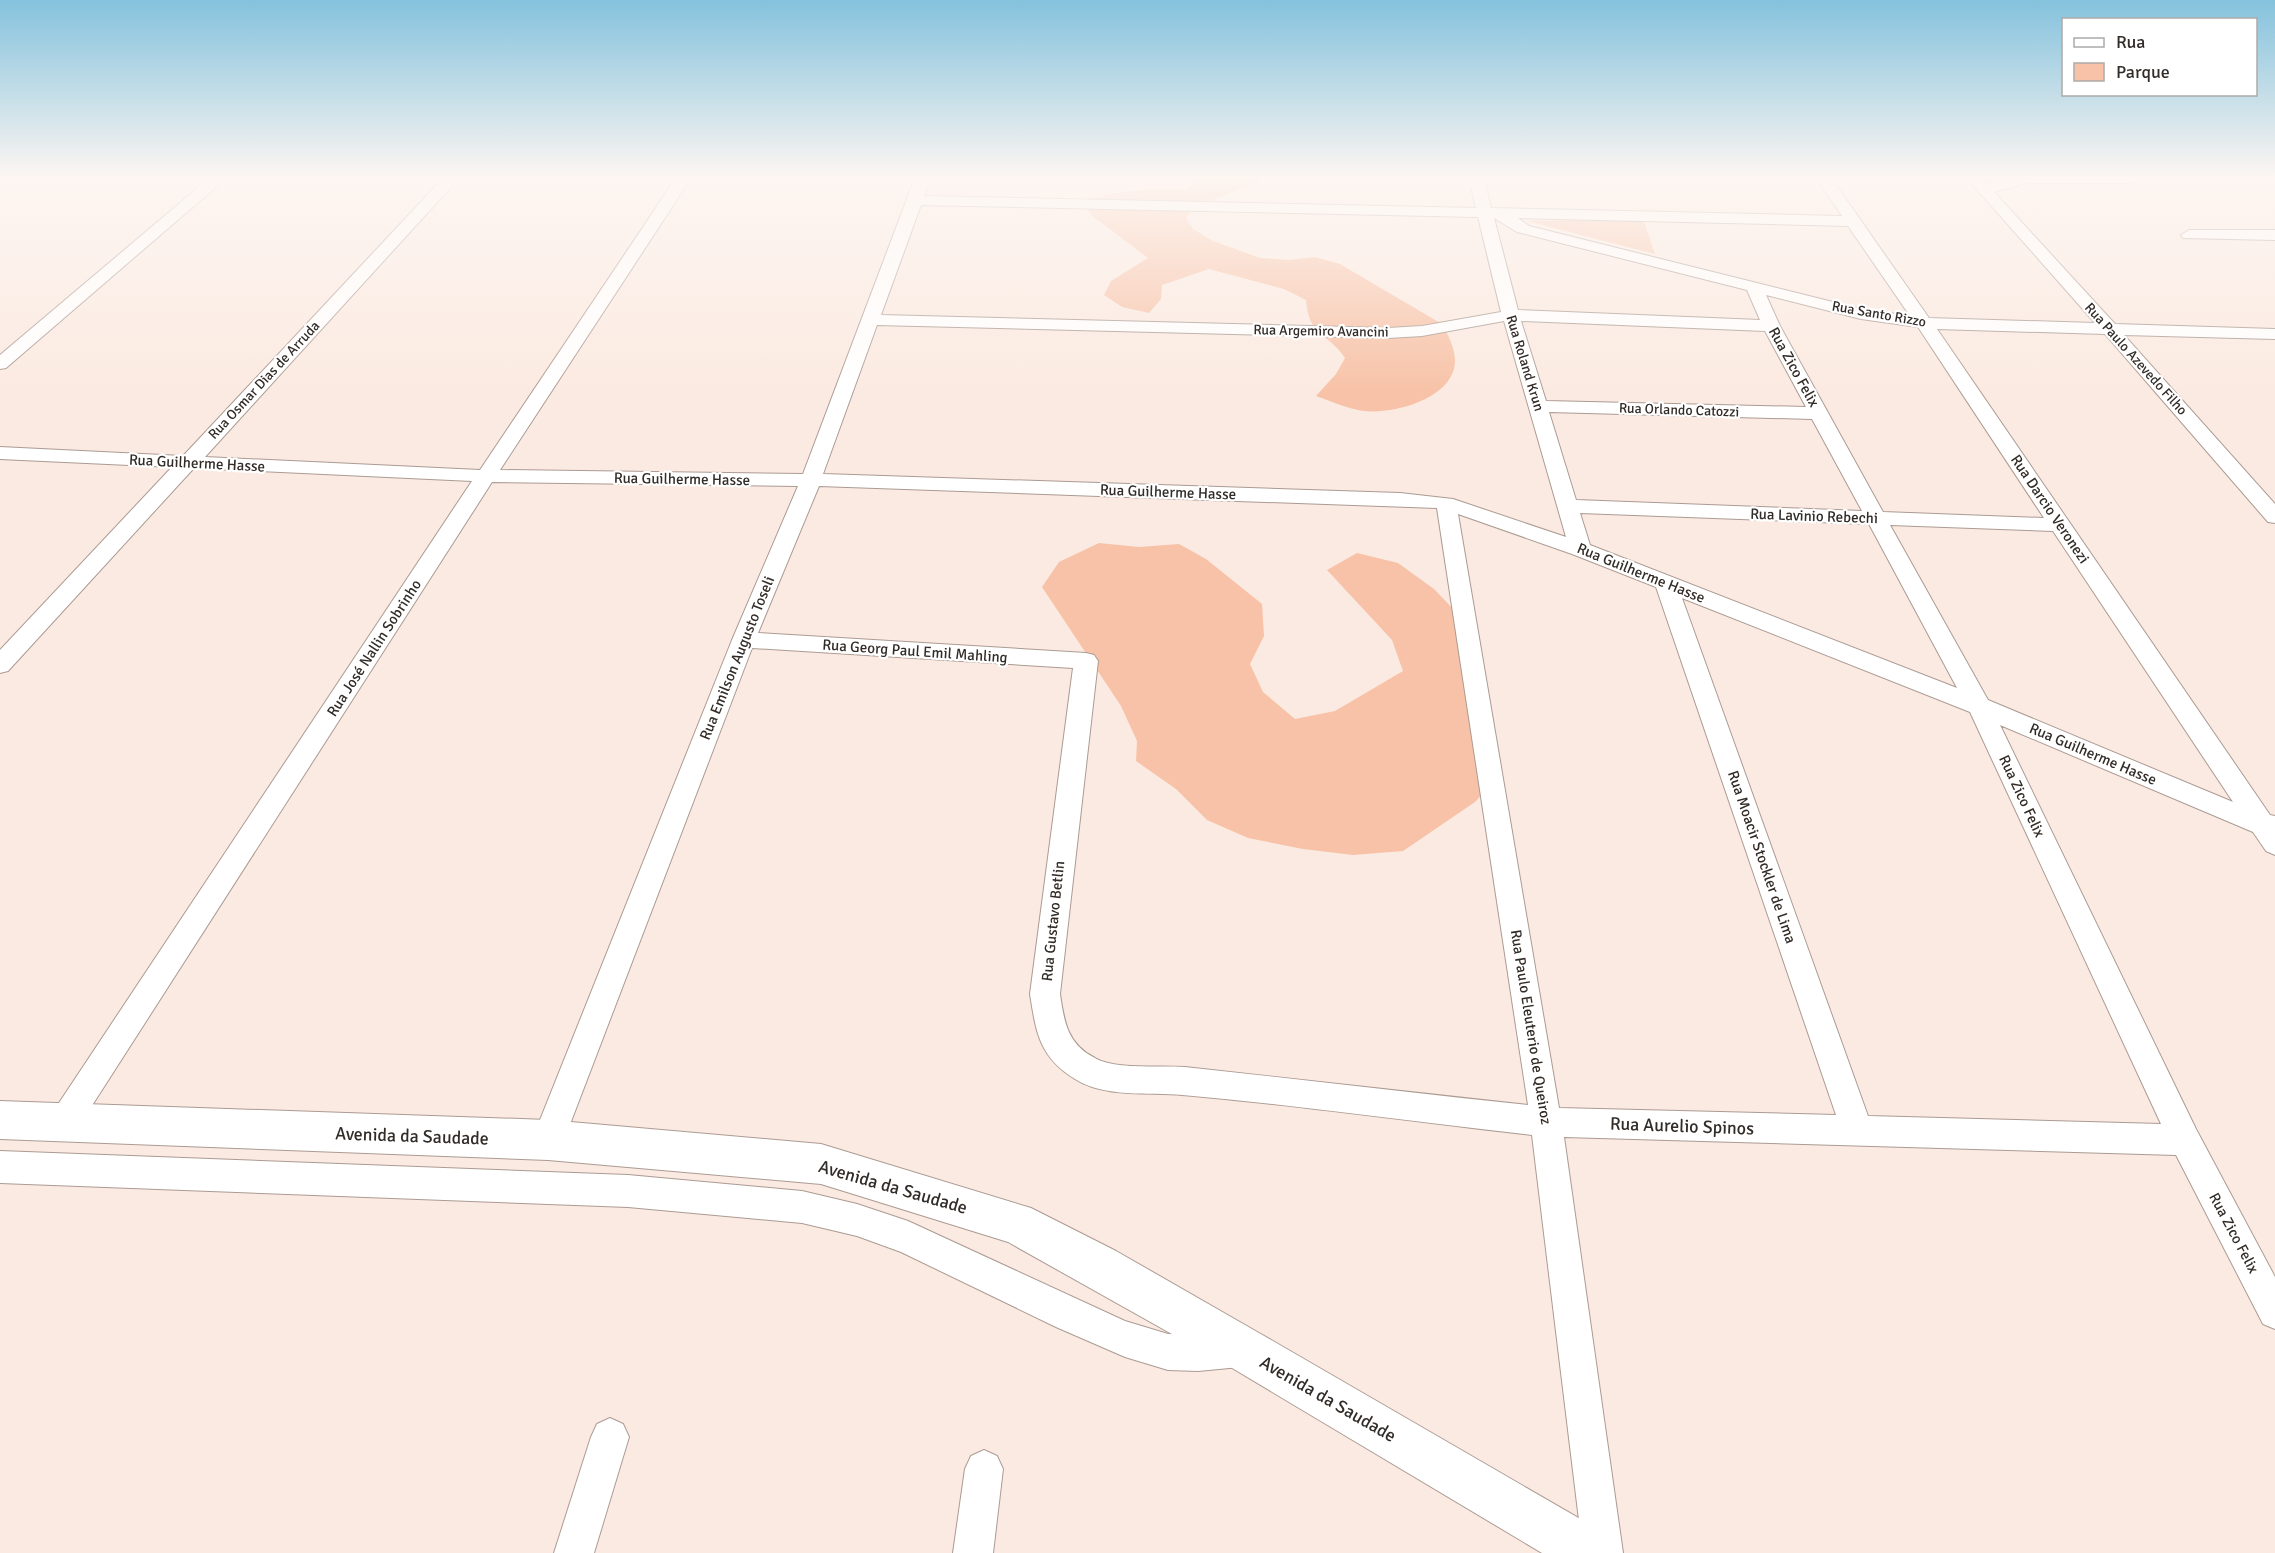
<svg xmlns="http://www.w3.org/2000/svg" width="2275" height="1553" font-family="Signika,sans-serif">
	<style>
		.green { fill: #f7c2a7 }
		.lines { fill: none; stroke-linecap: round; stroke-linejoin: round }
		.street-casing { stroke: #ab9b93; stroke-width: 2 }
		.secondary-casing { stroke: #ab9b93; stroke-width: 2 }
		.street { fill: #fff; fill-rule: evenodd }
		.secondary { fill: #fff; fill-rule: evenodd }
		.labels { text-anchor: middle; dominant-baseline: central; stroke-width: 4.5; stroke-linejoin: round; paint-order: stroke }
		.far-street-label { font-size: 14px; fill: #322c28; stroke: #fff }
		.street-label { font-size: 15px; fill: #322c28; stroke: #fff }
		.near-street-label { font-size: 18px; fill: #322c28; stroke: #fff }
	</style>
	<rect width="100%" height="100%" fill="#fbeae1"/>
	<g class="green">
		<path d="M1197,175H1259L1260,182L1196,206L1186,218L1193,229L1213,241L1260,258L1290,260L1315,257L1340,264L1442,324C1450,338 1459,356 1453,372C1442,401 1392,414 1364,411C1348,409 1331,401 1316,396L1336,374L1345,358C1327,331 1309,338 1306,300L1284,289L1209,269L1162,285L1161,299L1149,313L1122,307L1104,295L1111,281L1148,258L1090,214L1085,202C1118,188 1149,190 1185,190L1197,181Z"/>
		<polygon points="1643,219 1655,254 1527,221"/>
		<polygon points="1099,543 1139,547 1179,544 1206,559 1262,604 1264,636 1250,664 1263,692 1295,719 1335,711 1403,671 1392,640 1327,570 1357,553 1398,563 1434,589 1455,611 1498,777 1475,802 1403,851 1353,855 1303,849 1248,838 1207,820 1176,789 1136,761 1137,741 1121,706 1042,587 1059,562"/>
	</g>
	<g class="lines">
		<defs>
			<g id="street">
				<polygon points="213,175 230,175 6,368 0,369 0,355"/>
				<path d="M446,175H462L205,457L480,470L678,175H693L500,470L803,474L916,175H931L924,196L1476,208L1468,175H1483L1491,208L1842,216L1814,175H1829L1929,318L2095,323L1964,175H1980L1988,184L2023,175H2144L2131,183H2027L1994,192L2115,324L2275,329V339L2124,335L2275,504V523L2268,522L2105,334L1937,329L2270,815L2275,816V855L2266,851L2253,832L2000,725L2196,1129L2275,1277V1329L2263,1324L2176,1155L1564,1137L1623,1553H1583L1532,1135C1415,1122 1299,1105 1182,1095C1149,1092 1104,1098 1075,1079C1039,1057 1036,1032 1030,994L1073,668L752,648L564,1140L559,1151L548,1155L537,1151L532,1140L732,640L798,486L492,482L75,1132L64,1137L53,1132L48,1122L53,1112L472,481L194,468L8,671L0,673V650L172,467L0,459V447L183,456ZM921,205L1478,217L1501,312L1422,326L1388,328L881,315ZM1494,218L1517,232L1747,290L1760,320L1518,310ZM1518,218L1848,226L1910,316L1861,309L1529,226ZM1766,295L1861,319L1918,327L2044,518L1883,512L1780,326ZM1504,321L1566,537L1453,499L1400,493L823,474L877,325L1388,338L1422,336ZM1521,321L1765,331L1806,407L1546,401ZM1549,412L1812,419L1862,511L1576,500ZM819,486L1437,508L1528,1105C1413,1093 1299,1079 1185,1067C1160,1065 1116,1070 1095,1058C1067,1044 1064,1021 1060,994L1098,661L1094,655L1086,653L758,633ZM1580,513L1869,524L1957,688L1590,545ZM1458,514L1572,554L1656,587L1836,1115L1559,1108ZM1890,525L2053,531L2233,802L1988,700ZM1682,598L1970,712L2161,1124L1868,1116Z"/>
				<polygon points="2189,230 2275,230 2275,240 2183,238 2181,235"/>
				<polygon points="0,1151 628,1175 802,1191 857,1204 908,1221 1125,1321 1168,1334 1198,1335 1240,1331 1253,1336 1258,1349 1253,1362 1240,1367 1198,1371 1168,1370 1125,1357 1056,1327 901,1252 857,1236 802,1223 628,1207 0,1183"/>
				<polygon points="610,1418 623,1424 629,1437 594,1553 554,1553 591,1437 597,1424"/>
				<polygon points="984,1450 997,1456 1003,1469 993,1553 953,1553 965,1469 971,1456"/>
			</g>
			<polygon id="secondary" points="0,1101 548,1120 821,1144 1031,1208 1116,1251 1259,1333 1608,1535 1615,1553 1542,1553 1227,1365 1008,1242 821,1184 548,1160 0,1139"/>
		</defs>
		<use href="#street" class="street-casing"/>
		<use href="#secondary" class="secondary-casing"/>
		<use href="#street" class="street"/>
		<use href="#secondary" class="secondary"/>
	</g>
	<linearGradient id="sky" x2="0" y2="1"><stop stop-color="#84c2dd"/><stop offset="0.45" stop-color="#fdf6f2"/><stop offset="1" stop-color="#fdf6f2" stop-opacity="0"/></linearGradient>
	<rect width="2275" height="393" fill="url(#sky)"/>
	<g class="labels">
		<g class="far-street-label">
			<text transform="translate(1879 314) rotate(10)">Rua Santo Rizzo</text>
			<text transform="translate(1321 331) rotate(1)">Rua Argemiro Avancini</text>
			<text transform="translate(2136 359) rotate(48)">Rua Paulo Azevedo Filho</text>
			<text transform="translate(1525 363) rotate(73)">Rua Roland Krun</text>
			<text transform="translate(264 380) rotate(-47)">Rua Osmar Dias de Arruda</text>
			<text transform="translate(1679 410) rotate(2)">Rua Orlando Catozzi</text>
		</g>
		<g class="street-label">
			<text transform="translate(1794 367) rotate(61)">Rua Zico Felix</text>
			<text transform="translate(197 463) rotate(3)">Rua Guilherme Hasse</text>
			<text transform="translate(682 479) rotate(1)">Rua Guilherme Hasse</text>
			<text transform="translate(1168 492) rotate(2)">Rua Guilherme Hasse</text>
			<text transform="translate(2050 509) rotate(56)">Rua Darcio Veronezi</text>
			<text transform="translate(1814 516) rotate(2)">Rua Lavinio Rebechi</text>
			<text transform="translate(1641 573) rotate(22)">Rua Guilherme Hasse</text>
			<text transform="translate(374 648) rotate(-57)">Rua José Nallin Sobrinho</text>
			<text transform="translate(915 651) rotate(4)">Rua Georg Paul Emil Mahling</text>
			<text transform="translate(737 658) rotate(-68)">Rua Emilson Augusto Toseli</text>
			<text transform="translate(2093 754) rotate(23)">Rua Guilherme Hasse</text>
			<text transform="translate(2022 796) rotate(65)">Rua Zico Felix</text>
			<text transform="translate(1762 857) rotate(71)">Rua Moacir Stockler de Lima</text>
			<text transform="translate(1053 921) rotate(-84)">Rua Gustavo Betlin</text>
			<text transform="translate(1531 1027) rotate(81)">Rua Paulo Eleuterio de Queiroz</text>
			<text transform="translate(2234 1233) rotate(62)">Rua Zico Felix</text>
		</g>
		<g class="near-street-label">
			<text transform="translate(1682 1126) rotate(2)">Rua Aurelio Spinos</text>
			<text transform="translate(412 1136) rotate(2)">Avenida da Saudade</text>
			<text transform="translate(893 1187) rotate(16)">Avenida da Saudade</text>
			<text transform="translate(1328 1399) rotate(30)">Avenida da Saudade</text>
		</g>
	</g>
	<rect x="2062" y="18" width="195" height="78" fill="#ffffff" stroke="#adaba9" stroke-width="1.5"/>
	<rect x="2074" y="38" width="30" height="9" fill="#ffffff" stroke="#adaba9" stroke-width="1.5"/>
	<text x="2116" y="48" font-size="18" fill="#322c28">Rua</text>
	<rect x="2074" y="63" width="30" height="18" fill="#f7c2a7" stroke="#adaba9" stroke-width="1.5"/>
	<text x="2116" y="78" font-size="18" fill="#322c28">Parque</text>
</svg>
